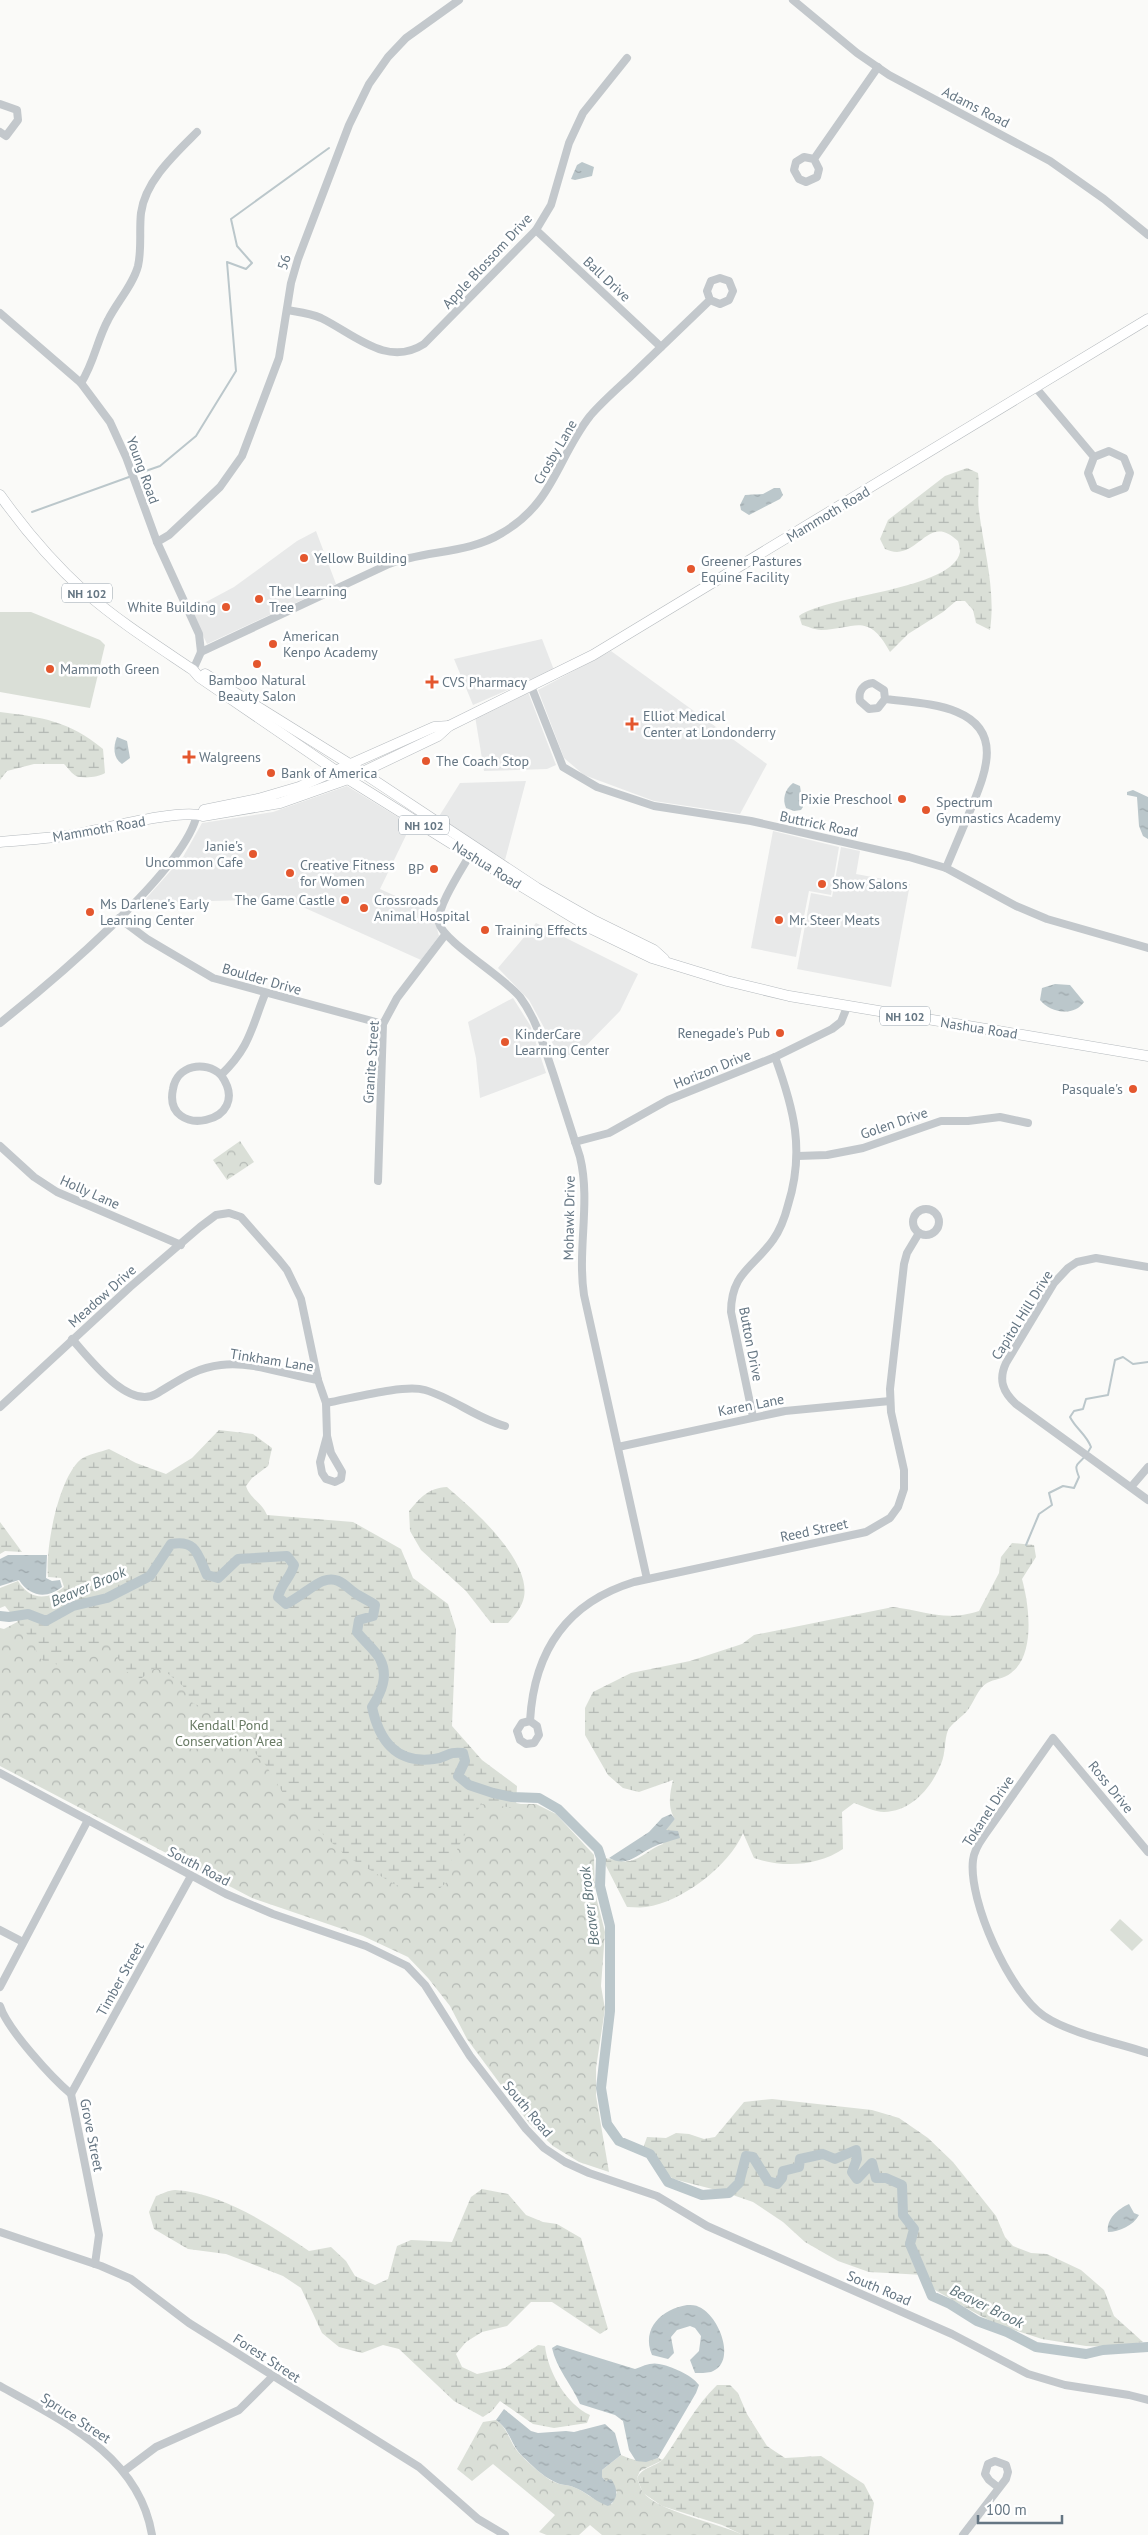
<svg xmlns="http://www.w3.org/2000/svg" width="1148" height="2535" font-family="'PT Sans',sans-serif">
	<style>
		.built { fill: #e8e9e9 }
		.green { fill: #dadfd7 }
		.forest { fill: url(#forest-crowns) }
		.wetland { fill: url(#wetland-marsh) }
		.water { fill: url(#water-ripples) }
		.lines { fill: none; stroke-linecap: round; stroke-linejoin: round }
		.stream { stroke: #bbc7cb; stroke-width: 2 }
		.river { stroke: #bbc7cb; stroke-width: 10 }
		.major-casing { stroke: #b5babe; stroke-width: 11 }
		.minor { stroke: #c3c8cc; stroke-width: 8 }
		.major { stroke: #fff; stroke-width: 10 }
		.poi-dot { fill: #e4572e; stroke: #fff; stroke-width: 2 }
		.labels { text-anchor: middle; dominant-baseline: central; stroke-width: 5; stroke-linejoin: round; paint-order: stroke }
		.shield { fill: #fff; stroke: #939fa8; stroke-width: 1 }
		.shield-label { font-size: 12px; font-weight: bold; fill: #657683 }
		.street-label { font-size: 14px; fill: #657683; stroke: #fff }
		.poi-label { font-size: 14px; fill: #657683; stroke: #fff; text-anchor: start }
		.park-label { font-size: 14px; fill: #687a64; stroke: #fff }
		.water-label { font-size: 15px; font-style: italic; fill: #60757c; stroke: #fff }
	</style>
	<defs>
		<pattern id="forest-crowns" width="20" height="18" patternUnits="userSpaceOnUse" patternTransform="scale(1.25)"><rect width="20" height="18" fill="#dadfd7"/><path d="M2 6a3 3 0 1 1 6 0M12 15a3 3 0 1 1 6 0" fill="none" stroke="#b4b9b4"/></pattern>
		<pattern id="wetland-marsh" width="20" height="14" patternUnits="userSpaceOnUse" patternTransform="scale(1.25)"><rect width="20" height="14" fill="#dadfd7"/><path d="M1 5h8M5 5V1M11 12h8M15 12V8" fill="none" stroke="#b4b9b4"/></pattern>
		<pattern id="water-ripples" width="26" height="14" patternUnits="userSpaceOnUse" patternTransform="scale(1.25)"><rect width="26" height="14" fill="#bbc7cb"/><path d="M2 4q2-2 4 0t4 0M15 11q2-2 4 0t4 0" fill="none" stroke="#9ca6aa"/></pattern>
	</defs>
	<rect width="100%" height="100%" fill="#fafaf8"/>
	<g class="built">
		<polygon points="316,531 336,584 207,644 191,610 234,587 297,541"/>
		<polygon points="542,639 554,670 473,705 454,659"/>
		<polygon points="611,651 767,764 740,814 654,801 584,775 564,758 538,690"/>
		<polygon points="528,692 556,765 547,769 484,771 475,716"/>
		<polygon points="526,781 505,860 438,818 460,783"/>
		<polygon points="347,786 411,825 380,889 431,912 434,917 439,936 421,960 285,899 142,903 183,857 202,823 273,812"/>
		<polygon points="773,831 839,847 831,895 809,891 796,957 751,948"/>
		<polygon points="841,847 860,851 856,874 910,884 891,987 797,969 811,893 832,897"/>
		<polygon points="536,923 638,974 620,1011 577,1055 559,1055 529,1000 498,968"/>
		<polygon points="513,998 530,1025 546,1073 480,1098 476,1058 468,1022"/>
	</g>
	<g class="green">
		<polygon points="0,612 31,612 100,640 105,645 90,708 0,692"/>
		<polygon points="1120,1919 1143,1940 1132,1951 1110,1930"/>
	</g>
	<g class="forest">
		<polygon points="240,1141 254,1162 227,1180 213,1160"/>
		<polygon points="75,1615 505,1801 521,1804 536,1804 556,1814 594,1855 595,1893 605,1932 601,1986 605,2009 596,2068 596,2096 609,2172 579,2162 553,2146 529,2123 467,2039 450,2006 428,1978 408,1957 363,1936 252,1898 0,1766 0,1628 4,1629 19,1621"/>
		<path d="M496,2420C507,2428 508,2437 515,2448C521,2457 543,2476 552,2481C561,2486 569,2484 578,2489C593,2497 593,2501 612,2504L617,2492L602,2477V2470L621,2455C635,2461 643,2463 658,2458L663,2460L640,2471L637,2478C639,2482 640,2488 643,2492C656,2511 719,2523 743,2535H602L590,2525L579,2535H547L539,2532L555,2515L493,2464L472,2481L457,2469L483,2422Z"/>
	</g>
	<g class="wetland">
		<path d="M967,468L978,473C980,486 977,499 979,511C984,551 996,590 990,630L976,623L973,610L965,601H956L943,612L908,634L890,652C868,611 855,629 821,630C815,630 807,626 802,625L799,616C827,595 953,590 960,552C960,549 959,544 958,541C931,515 922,550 897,552C893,552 888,550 885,549L880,539L888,520L945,476Z"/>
		<path d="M0,712C42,717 69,721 103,749L105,773C99,777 84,779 76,776C72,774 68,768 64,764H34L7,771L0,780Z"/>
		<path d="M219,1430L253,1434L272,1448L268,1466L252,1478L246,1486C250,1499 262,1502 267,1515L353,1522L401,1549L413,1578L448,1604L456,1629L452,1726L482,1760L517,1786L516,1808L481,1804L450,1863L448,1881L439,1889H411L396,1885L346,1856L313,1825L295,1813L267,1767L240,1735L219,1716L191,1702L183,1686L166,1672L155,1668L139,1680L123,1669L111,1643L88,1650L70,1662L60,1665L45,1662L38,1657L34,1643L5,1606L0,1608V1588L18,1581C30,1600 47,1601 64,1587L61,1578L48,1577C45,1549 58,1480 80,1460C87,1454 101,1452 109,1449L136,1463L166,1474L192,1458Z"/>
		<path d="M447,1487C473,1509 531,1560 524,1597C522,1607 515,1615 508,1623H491L466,1591L421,1550L410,1531L409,1511C421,1497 428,1488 447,1487Z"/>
		<polygon points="0,1522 22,1552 5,1551 0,1554"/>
		<path d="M1012,1543L1034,1545L1036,1557L1022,1579C1029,1604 1036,1655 1011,1673C1004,1679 994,1679 987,1683C977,1689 974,1703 967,1711C962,1717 952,1723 948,1730C944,1740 946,1753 941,1764C931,1788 912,1811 884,1812C875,1812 863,1806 854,1803L842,1812L843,1849C818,1866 783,1868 754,1858L743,1833C729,1866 682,1902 646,1907C640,1908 633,1907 627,1907L602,1858C611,1858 620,1863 630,1861C641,1859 651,1848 663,1844L665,1830L675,1819C667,1808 670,1792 673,1780L639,1792L623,1788L608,1775L585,1735V1708L593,1692L631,1673L690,1661L742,1644L754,1635L893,1607C927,1611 944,1622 979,1611L999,1573L1001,1557Z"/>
		<polygon points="772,2099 872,2110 899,2118 928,2138 953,2162 996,2216 1005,2237 1013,2246 1031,2253 1047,2254 1081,2270 1104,2290 1114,2316 1143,2342 1112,2347 1086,2346 1042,2339 996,2324 968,2309 935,2290 924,2275 869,2272 838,2261 805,2242 783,2222 753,2202 724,2192 673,2179 642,2151 647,2137 666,2138 676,2133 689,2134 704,2139 715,2137 744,2102"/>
		<path d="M482,2189L508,2194L526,2215L543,2222L557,2224L581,2238L608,2329L600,2334L552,2302H531L507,2326L482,2332L466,2342L456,2354L462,2367L477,2374L505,2368L538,2345L545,2346C548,2372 566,2404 590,2415L587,2423L554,2428L533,2424L500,2401L492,2411L483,2417L454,2401L399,2349L383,2345L362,2353L339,2347L322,2333L301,2288L283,2276L226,2254L188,2249L154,2229L149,2212L156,2196C162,2194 169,2190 175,2190C223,2193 270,2225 309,2251L331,2247L346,2261L355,2276L375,2285L388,2279L397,2246L411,2240L452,2242L471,2197Z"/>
		<path d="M717,2385H730L738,2393L747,2414L767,2446L785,2458L821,2456L864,2484L874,2503L869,2535H743L722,2525L662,2506L643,2493L637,2478C643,2466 657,2467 664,2458C682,2433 695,2406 717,2385Z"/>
	</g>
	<g class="water">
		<polygon points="582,162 594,167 592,176 575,180 571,179 577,165"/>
		<polygon points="774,488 780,488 783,495 780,499 749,515 741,510 740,505 745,495 763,494"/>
		<path d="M117,737L127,741L130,758L122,764C113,758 113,747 117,737Z"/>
		<path d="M793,783L800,786L803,807L801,810L794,811L786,808C782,799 785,789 793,783Z"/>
		<polygon points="1133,790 1148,797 1148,839 1143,836 1139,826 1137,797 1127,795 1127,792"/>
		<path d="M1055,984L1070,985L1084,1002C1074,1017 1050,1013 1040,1000L1042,988Z"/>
		<path d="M8,1555H47L46,1578L52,1581L60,1580L62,1587C47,1599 30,1597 19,1580L0,1586V1559Z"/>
		<path d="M671,1814L675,1819L666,1830L678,1831L680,1838C671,1841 661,1843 653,1847C637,1854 628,1868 609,1858L649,1832L662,1818Z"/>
		<path d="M1129,2204L1134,2213L1139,2215C1134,2225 1119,2232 1108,2232C1106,2219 1118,2209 1129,2204Z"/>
		<path d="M687,2305C691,2305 696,2305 699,2307C719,2315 738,2363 711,2372C706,2373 700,2373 695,2373L690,2360L699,2351L701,2336L695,2328L690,2326L677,2330L671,2337L674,2353L668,2359L652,2355C641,2328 662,2309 687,2305Z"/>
		<path d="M557,2345L635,2369C643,2366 651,2362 659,2364C671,2366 692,2375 699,2385L696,2393L658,2458L646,2462L636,2461L629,2450L623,2421L615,2415L580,2404C572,2385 556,2368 552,2348Z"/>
		<path d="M504,2409L531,2431L538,2433L566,2431L574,2432L605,2424L615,2433L621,2455L602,2470V2477L606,2481L611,2479C618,2488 619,2500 608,2506C596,2502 589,2494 578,2489C569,2484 561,2486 553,2481C542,2476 532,2465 523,2457C511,2446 510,2429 496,2420Z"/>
	</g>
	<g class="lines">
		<g class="stream">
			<polyline points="137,474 160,466 196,436 236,371 227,262 246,269 252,263 237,246 231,219 329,148"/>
			<polyline points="32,512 129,477"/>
			<path d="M1088,1452L1091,1447C1086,1434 1076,1429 1070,1417L1074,1411L1083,1409L1086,1399L1108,1395L1115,1360L1123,1357L1133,1364L1148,1362"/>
			<path d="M1026,1545L1039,1514L1052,1505L1049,1493L1063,1486L1074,1488L1079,1477C1073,1462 1078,1466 1085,1456"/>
		</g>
		<path class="river" d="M0,1616L9,1617L28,1614L46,1621L73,1606L107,1598L150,1576L171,1544C197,1539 198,1556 207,1575L218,1578L238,1559L287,1556L294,1565C290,1579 282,1582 278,1597L286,1604C297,1599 316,1583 323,1581C340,1575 346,1588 358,1595C364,1599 370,1601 375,1605L373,1616L359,1620L357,1632C363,1640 376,1651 380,1659C389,1676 381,1693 372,1707C379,1740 396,1764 434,1759C447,1758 447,1751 463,1753L465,1761L458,1776L469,1785L493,1793L512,1797L539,1798L558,1809L598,1849L601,1858L600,1886L610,1926V2011L601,2088L607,2124L619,2141L650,2154L668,2182L702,2195L729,2193L739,2183L746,2156L753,2157L768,2181L777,2184L782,2178L783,2171L799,2167L800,2159L823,2154L835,2159L856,2150L857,2159L852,2172L857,2179L872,2163L876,2178H886L902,2185L903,2215L914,2229L910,2244L932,2296L950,2304L977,2321L1007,2332L1036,2347L1086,2354L1103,2350L1148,2347"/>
		<defs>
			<g id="major">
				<path d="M0,495C25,530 53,563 85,592C118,621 156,645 193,670L199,677L348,779L470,855L592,929L652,958L727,981L789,996L1148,1056"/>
				<polyline points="205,674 351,765 537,888 595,921 654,950 664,959"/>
				<polyline points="204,810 258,799 299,787 434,727 449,726"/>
				<path d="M0,842C24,840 49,838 73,835C101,830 180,808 203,816L280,803L348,779L438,736L449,726L593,655L1148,319"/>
			</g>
		</defs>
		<use href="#major" class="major-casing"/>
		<g class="minor">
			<polyline points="793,0 857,53 889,75 1050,161 1104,199 1148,235"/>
			<polyline points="0,104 17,110 18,120 6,136 0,132"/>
			<polyline points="814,159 819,169 817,177 806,182 799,179 794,170 796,162 804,157 814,159 878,67"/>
			<polyline points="536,230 661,347"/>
			<path d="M287,310C298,312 310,313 321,318C354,334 387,368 424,344L536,230L551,205L569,143L583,113L627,58"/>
			<polyline points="0,313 81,383 110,422 126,457 157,542 199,634 201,652 193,670"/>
			<path d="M81,383C94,363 97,340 108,320C117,302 133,285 138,266C142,249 139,230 141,213C145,181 176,153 197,132"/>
			<polyline points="1036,388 1094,457 1088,473 1094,488 1109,494 1125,488 1130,473 1124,458 1109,451 1094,457"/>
			<polyline points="157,542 169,535 220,487 242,456 279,358 291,283 298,259 349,125 369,84 388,57 406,38 459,0"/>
			<path d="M201,652L389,564C426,550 468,554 502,533C554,503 557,458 590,416C602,402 617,389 631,376C657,351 684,325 710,300L720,304L729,300L733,291L729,281L720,278L711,281L707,291L710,300"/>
			<polyline points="531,686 563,767 597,787 654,806 751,821 909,857 946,868 1016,906 1047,919 1148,948"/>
			<path d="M885,699L878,708L869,709L860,701C858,691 863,684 873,683L884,690L885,699C908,702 936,703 957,712C1005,732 984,776 970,811C962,830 954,849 946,868"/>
			<path d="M472,851C464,866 436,907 439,923C443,941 504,977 520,997C537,1020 544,1047 553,1073C562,1101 571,1129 580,1157C591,1202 577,1249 584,1295L647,1579"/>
			<polyline points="119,918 147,939 213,978 383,1024"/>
			<path d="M0,1023C48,985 186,870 197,814"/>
			<path d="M221,1075C256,1124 162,1141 173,1089C177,1065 205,1060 221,1075C250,1047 251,1029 265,994"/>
			<polyline points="575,1142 609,1133 668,1100 775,1057 832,1029 841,1022 847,1007"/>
			<polyline points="0,1146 34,1177 57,1192 181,1245"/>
			<polyline points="798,1156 827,1155 863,1148 941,1121 968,1121 1000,1117 1028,1123"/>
			<polyline points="378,1181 383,1024 397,998 445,935"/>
			<circle cx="926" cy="1222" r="13"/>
			<path d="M1148,1267L1096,1258L1077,1262L1068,1268L1054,1283L1006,1363C998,1380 1003,1392 1016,1404L1148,1500"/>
			<path d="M72,1339C88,1357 128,1410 156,1394C178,1381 194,1368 221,1365C253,1361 287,1375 318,1380"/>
			<path d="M326,1403C350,1399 403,1384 425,1390C453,1398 476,1418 505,1426"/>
			<polyline points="0,1407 130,1287 200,1227 216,1215 229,1213 241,1217 279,1260 287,1270 301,1299 318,1380 326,1403 327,1436 320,1462 322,1473 326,1479 335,1482 341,1479 342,1472 331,1453 327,1436"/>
			<path d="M753,1417L731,1312C731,1273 753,1268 773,1240C780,1230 785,1217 788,1205C805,1151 794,1109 775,1057"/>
			<polyline points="618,1447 785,1411 890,1401"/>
			<polyline points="1131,1487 1148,1467"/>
			<path d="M530,1721L522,1723L517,1731L520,1740L526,1744L534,1743L539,1735L537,1726L530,1721C534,1651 566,1603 634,1582L866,1532L890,1518L898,1507L904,1489V1470L891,1412L890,1389L904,1264L907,1253L919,1233"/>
			<polyline points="0,1773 226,1894 273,1914 366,1946 407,1966 425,1985 470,2056 526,2129 544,2148 565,2162 589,2173 657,2196 707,2226 952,2334 1028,2374 1065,2385 1129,2395 1148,2400"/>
			<path d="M1148,1852L1053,1738L984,1836C979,1843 974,1851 973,1860C968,1901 1010,1993 1044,2016C1069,2033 1118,2043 1148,2053"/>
			<polyline points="0,1930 23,1942"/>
			<polyline points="0,1987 88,1820"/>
			<path d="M0,2006C7,2029 52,2078 71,2094L99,2235L95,2264"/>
			<polyline points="71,2094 191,1876"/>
			<polyline points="0,2232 101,2266 131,2279 189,2323 419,2467 478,2519 505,2535"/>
			<path d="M0,2386C63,2421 139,2456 152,2535"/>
			<polyline points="124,2471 156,2447 239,2410 273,2376"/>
			<polyline points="963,2535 1006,2479 1008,2472 1006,2465 995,2461 988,2464 985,2474 989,2480 999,2488"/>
		</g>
		<use href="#major" class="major"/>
	</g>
	<g class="poi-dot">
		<circle cx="304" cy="558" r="5"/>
		<circle cx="691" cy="569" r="5"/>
		<circle cx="259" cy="599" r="5"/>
		<circle cx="226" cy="607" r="5"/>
		<circle cx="273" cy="644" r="5"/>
		<circle cx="257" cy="664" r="5"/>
		<circle cx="50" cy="669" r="5"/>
		<path d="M429.5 674.5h5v5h5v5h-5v5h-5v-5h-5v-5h5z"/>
		<path d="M629.5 716.5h5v5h5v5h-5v5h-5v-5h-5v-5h5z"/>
		<path d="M186.5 749.5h5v5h5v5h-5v5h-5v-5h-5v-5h5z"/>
		<circle cx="426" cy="761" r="5"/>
		<circle cx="271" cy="773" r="5"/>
		<circle cx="902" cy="799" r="5"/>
		<circle cx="926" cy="810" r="5"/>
		<circle cx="253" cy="854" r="5"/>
		<circle cx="434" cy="869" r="5"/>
		<circle cx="290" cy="873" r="5"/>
		<circle cx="822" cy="884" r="5"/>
		<circle cx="345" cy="900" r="5"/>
		<circle cx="364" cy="908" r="5"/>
		<circle cx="90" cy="912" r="5"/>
		<circle cx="779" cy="920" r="5"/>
		<circle cx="485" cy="930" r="5"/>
		<circle cx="780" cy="1033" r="5"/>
		<circle cx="505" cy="1042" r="5"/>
		<circle cx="1133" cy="1089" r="5"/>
	</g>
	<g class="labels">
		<g class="shield">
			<rect x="62" y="583.5" width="50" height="19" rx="4"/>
			<rect x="399" y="815.5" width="50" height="19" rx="4"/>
			<rect x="880" y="1006.5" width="50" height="19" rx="4"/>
		</g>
		<g class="shield-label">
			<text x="87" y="593">NH 102</text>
			<text x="424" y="825">NH 102</text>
			<text x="905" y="1016">NH 102</text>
		</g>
		<g class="street-label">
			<text transform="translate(976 107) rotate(27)">Adams Road</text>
			<text transform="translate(487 261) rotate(-47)">Apple Blossom Drive</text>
			<text transform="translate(284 262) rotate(-73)">56</text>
			<text transform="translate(607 279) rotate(43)">Ball Drive</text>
			<text transform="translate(555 452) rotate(-60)">Crosby Lane</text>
			<text transform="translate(143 470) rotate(70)">Young Road</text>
			<text transform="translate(828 514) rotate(-31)">Mammoth Road</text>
			<text transform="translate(819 824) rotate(12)">Buttrick Road</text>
			<text transform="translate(99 829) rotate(-10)">Mammoth Road</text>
			<text transform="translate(487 865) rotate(32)">Nashua Road</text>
			<text transform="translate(262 979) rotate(16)">Boulder Drive</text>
			<text transform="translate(979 1028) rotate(9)">Nashua Road</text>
			<text transform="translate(371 1062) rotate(-86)">Granite Street</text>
			<text transform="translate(712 1069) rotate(-22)">Horizon Drive</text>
			<text transform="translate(894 1123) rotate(-19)">Golen Drive</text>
			<text transform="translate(90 1192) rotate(24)">Holly Lane</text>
			<text transform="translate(569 1218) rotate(-89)">Mohawk Drive</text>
			<text transform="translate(102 1296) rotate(-42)">Meadow Drive</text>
			<text transform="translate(1022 1315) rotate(-58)">Capitol Hill Drive</text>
			<text transform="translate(751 1344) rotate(79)">Button Drive</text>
			<text transform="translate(272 1360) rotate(9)">Tinkham Lane</text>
			<text transform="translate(751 1405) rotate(-11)">Karen Lane</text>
			<text transform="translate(814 1530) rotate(-12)">Reed Street</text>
			<text transform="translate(1111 1787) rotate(51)">Ross Drive</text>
			<text transform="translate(988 1811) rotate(-57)">Tokanel Drive</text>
			<text transform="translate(199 1866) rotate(28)">South Road</text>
			<text transform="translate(120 1979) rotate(-61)">Timber Street</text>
			<text transform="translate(528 2109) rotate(50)">South Road</text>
			<text transform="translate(92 2135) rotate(79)">Grove Street</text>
			<text transform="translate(879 2288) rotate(23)">South Road</text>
			<text transform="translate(267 2358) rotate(33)">Forest Street</text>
			<text transform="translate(76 2418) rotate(33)">Spruce Street</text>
		</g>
		<g class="poi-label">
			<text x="314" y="558">Yellow Building</text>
			<text x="701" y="561">Greener Pastures<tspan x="701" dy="16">Equine Facility</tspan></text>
			<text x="269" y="591">The Learning<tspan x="269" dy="16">Tree</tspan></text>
			<text x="216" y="607" text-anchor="end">White Building</text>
			<text x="283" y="636">American<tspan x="283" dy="16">Kenpo Academy</tspan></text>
			<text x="60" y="669">Mammoth Green</text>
			<text x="257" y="680" text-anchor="middle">Bamboo Natural<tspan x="257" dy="16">Beauty Salon</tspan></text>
			<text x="442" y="682">CVS Pharmacy</text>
			<text x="643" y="716">Elliot Medical<tspan x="643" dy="16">Center at Londonderry</tspan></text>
			<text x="199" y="757">Walgreens</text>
			<text x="436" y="761">The Coach Stop</text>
			<text x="281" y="773">Bank of America</text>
			<text x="892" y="799" text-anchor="end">Pixie Preschool</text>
			<text x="936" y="802">Spectrum<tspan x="936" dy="16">Gymnastics Academy</tspan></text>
			<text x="243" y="846" text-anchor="end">Janie's<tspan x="243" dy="16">Uncommon Cafe</tspan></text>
			<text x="300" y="865">Creative Fitness<tspan x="300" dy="16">for Women</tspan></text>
			<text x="424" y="869" text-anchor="end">BP</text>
			<text x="832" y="884">Show Salons</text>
			<text x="335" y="900" text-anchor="end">The Game Castle</text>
			<text x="374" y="900">Crossroads<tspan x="374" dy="16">Animal Hospital</tspan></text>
			<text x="100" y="904">Ms Darlene's Early<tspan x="100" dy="16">Learning Center</tspan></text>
			<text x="789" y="920">Mr. Steer Meats</text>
			<text x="495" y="930">Training Effects</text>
			<text x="770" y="1033" text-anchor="end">Renegade's Pub</text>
			<text x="515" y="1034">KinderCare<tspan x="515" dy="16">Learning Center</tspan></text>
			<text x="1123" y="1089" text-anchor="end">Pasquale's</text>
		</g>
		<g class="park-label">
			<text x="229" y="1725">Kendall Pond<tspan x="229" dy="16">Conservation Area</tspan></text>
		</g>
		<g class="water-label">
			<text transform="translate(88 1586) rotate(-23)">Beaver Brook</text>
			<text transform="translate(589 1906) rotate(-97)">Beaver Brook</text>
			<text transform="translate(987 2306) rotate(26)">Beaver Brook</text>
		</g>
	</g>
	<path d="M978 2515v8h84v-8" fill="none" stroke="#657683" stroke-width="2.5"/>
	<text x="986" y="2515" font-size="15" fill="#657683" stroke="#ffffff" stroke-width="4" paint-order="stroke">100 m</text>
</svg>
